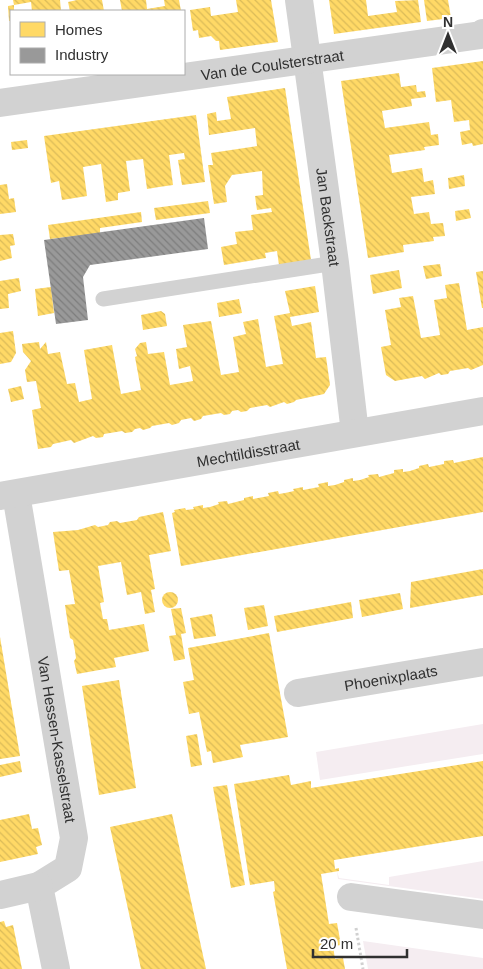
<svg xmlns="http://www.w3.org/2000/svg" width="483" height="969" font-family="Arial,sans-serif">
	<style>
		.grass { fill: #f5edf1 }
		.homes { fill: url(#homes-back-hatch) }
		.industry { fill: url(#industry-back-hatch) }
		.lines { fill: none; stroke-linecap: round; stroke-linejoin: round }
		.path { stroke: #d0d0d0; stroke-width: 3; stroke-dasharray: 2.5 2.5; stroke-linecap: butt }
		.lane { stroke: #d2d2d2; stroke-width: 15 }
		.street { stroke: #d2d2d2; stroke-width: 28 }
		.labels { text-anchor: middle; dominant-baseline: central; stroke-width: 5; stroke-linejoin: round; paint-order: stroke }
		.street-label { font-size: 15px; fill: #303030; stroke: #fff }
	</style>
	<defs>
		<pattern id="homes-back-hatch" width="6" height="6" patternUnits="userSpaceOnUse" patternTransform="scale(1.25)"><rect width="6" height="6" fill="#ffd966"/><path d="M-1 5l2 2M0 0l6 6M5-1l2 2" fill="none" stroke="#dbbb59"/></pattern>
		<pattern id="industry-back-hatch" width="6" height="6" patternUnits="userSpaceOnUse" patternTransform="scale(1.25)"><rect width="6" height="6" fill="#999"/><path d="M-1 5l2 2M0 0l6 6M5-1l2 2" fill="none" stroke="#7d7d7d"/></pattern>
	</defs>
	<rect width="100%" height="100%" fill="#fff"/>
	<g class="grass">
		<polygon points="483,724 483,754 320,780 316,752"/>
		<polygon points="483,861 483,899 338,879 337,871 339,878 389,885 389,877"/>
		<polygon points="363,941 483,958 483,969 368,969"/>
	</g>
	<g class="homes">
		<polygon points="13,0 60,0 61,11 32,11 31,2 14,5"/>
		<polygon points="77,0 102,0 104,11 70,11 68,2"/>
		<polygon points="120,0 146,0 147,9 165,6 164,0 179,0 181,11 122,11"/>
		<polygon points="236,0 271,0 278,42 220,50 219,41 216,41 211,36 199,38 198,30 193,31 190,10 210,7 211,16 238,12"/>
		<polygon points="329,0 366,0 368,16 397,12 395,1 418,0 421,22 334,34"/>
		<polygon points="424,0 448,0 451,18 427,21"/>
		<polygon points="14,5 14,11 11,11 11,21 9,21 8,6"/>
		<polygon points="483,61 483,144 473,146 472,143 462,145 460,132 470,130 469,120 454,122 451,100 436,102 432,68"/>
		<polygon points="399,73 401,87 416,85 417,92 425,91 426,97 411,99 412,106 382,111 385,128 429,122 431,135 438,134 439,145 424,147 425,150 389,155 392,173 422,168 424,182 433,180 435,194 411,197 414,214 429,212 431,224 443,223 445,236 433,237 434,241 403,245 404,252 368,258 341,81"/>
		<polygon points="285,88 311,260 279,265 277,251 265,253 266,258 224,265 221,247 237,244 235,232 253,230 251,215 272,212 271,208 257,210 255,196 263,195 262,171 232,175 225,186 227,202 214,204 208,165 213,165 211,153 257,146 255,128 209,135 207,114 216,112 217,121 231,119 227,97"/>
		<polygon points="196,115 205,182 182,185 178,160 185,159 184,153 169,155 173,185 159,187 147,189 143,159 126,161 130,191 118,193 118,200 106,202 101,164 83,167 87,196 62,200 59,181 51,183 44,136"/>
		<polygon points="27,140 28,148 12,150 11,142"/>
		<polygon points="464,175 465,186 449,189 448,178"/>
		<polygon points="7,184 9,199 14,198 16,212 0,214 0,185"/>
		<polygon points="208,201 210,213 156,220 154,208"/>
		<polygon points="469,209 471,218 456,221 455,211"/>
		<polygon points="141,212 142,222 100,228 100,233 50,239 48,225"/>
		<polygon points="13,234 15,245 10,246 12,258 0,261 0,235"/>
		<polygon points="440,264 442,276 426,279 423,266"/>
		<polygon points="399,270 402,288 373,294 370,275"/>
		<polygon points="483,271 483,308 482,308 476,272"/>
		<polygon points="19,278 21,291 8,294 9,308 0,309 0,281"/>
		<polygon points="459,283 467,330 483,327 483,365 471,370 468,368 450,371 448,374 441,375 439,373 425,379 422,376 395,381 386,375 381,347 391,345 385,310 401,307 399,298 413,296 421,338 440,335 434,300 447,298 445,285"/>
		<polygon points="315,286 319,312 290,317 292,326 311,322 316,358 326,357 330,385 324,394 296,400 294,402 287,404 284,402 270,407 267,405 250,408 247,411 241,412 238,410 232,411 230,414 224,415 221,413 203,416 201,419 194,421 191,418 181,420 179,423 172,425 169,423 152,426 150,428 143,430 140,428 135,429 132,432 125,433 122,431 104,434 103,437 96,438 93,436 74,443 71,440 53,444 51,447 38,449 32,410 41,408 36,381 27,382 25,370 31,361 23,352 22,344 39,342 40,349 46,342 48,354 60,352 67,384 75,383 79,402 92,399 84,350 112,345 121,394 141,390 135,357 137,356 135,349 140,343 146,342 148,354 164,352 170,385 193,381 190,366 179,369 176,349 187,347 183,325 211,321 221,375 239,372 233,337 246,334 243,322 258,319 266,367 276,365 283,364 274,316 290,313 285,291"/>
		<polygon points="51,287 54,313 38,316 35,289"/>
		<polygon points="239,299 242,313 219,317 217,303"/>
		<polygon points="161,311 165,314 167,326 143,330 141,315"/>
		<polygon points="13,331 16,353 11,362 0,364 0,333"/>
		<polygon points="21,386 24,399 11,402 8,389"/>
		<polygon points="483,457 483,512 181,566 172,513 175,512 174,510 185,508 186,510 194,509 193,507 203,505 203,508 210,507 219,504 218,502 227,501 228,504 244,500 244,498 253,496 253,499 269,496 268,493 278,491 279,494 285,493 294,491 293,489 303,487 303,490 319,487 318,484 328,482 328,486 335,485 344,482 344,480 353,478 353,481 360,480 369,477 368,475 378,474 379,477 394,473 394,470 403,469 403,472 410,471 419,468 419,466 428,464 429,467 444,464 444,461 453,460 454,463"/>
		<polygon points="163,512 171,551 149,555 155,589 151,590 155,612 145,614 141,592 127,595 121,562 98,566 104,602 100,603 103,619 107,619 109,630 144,624 149,651 114,658 116,667 77,674 74,661 76,658 75,651 73,640 70,638 65,605 75,604 69,570 59,571 53,532 78,530 95,525 98,527 108,525 110,522 117,521 120,523 137,520 139,517"/>
		<polygon points="483,569 483,595 410,608 411,582"/>
		<circle cx="170" cy="600" r="8"/>
		<polygon points="400,593 403,609 362,617 359,600"/>
		<polygon points="351,602 353,618 277,632 274,616"/>
		<polygon points="264,605 268,626 248,630 244,608"/>
		<polygon points="181,608 186,633 181,634 185,659 174,661 169,636 176,635 171,609"/>
		<polygon points="212,614 216,636 194,639 190,618"/>
		<polygon points="269,633 288,737 240,745 243,757 213,763 211,751 207,752 199,712 189,714 183,682 194,680 188,648"/>
		<polygon points="0,637 20,756 0,759"/>
		<polygon points="119,680 136,788 99,795 82,686"/>
		<polygon points="197,734 202,765 191,767 186,736"/>
		<polygon points="20,761 22,772 0,777 0,765"/>
		<polygon points="483,761 483,836 334,860 335,869 339,868 339,871 321,874 329,924 337,923 341,945 333,946 335,959 343,958 345,969 287,969 273,892 275,891 274,881 250,885 234,784 289,775 291,785 311,781 311,788"/>
		<polygon points="227,785 245,885 231,888 213,787"/>
		<polygon points="29,814 32,829 38,828 42,845 36,847 38,854 0,862 0,820"/>
		<polygon points="172,814 206,969 141,969 135,941 110,827"/>
		<polygon points="4,921 6,927 13,925 22,969 0,969 0,922"/>
	</g>
	<polygon class="industry" points="204,218 208,249 90,265 83,277 88,320 56,324 44,240"/>
	<g class="lines">
		<polyline class="path" points="356,928 363,969"/>
		<polyline class="lane" points="103,299 335,263"/>
		<g class="street">
			<path id="s1" d="M299,0L335,263L355,433"/>
			<path id="s2" d="M0,103L481,35L483,33"/>
			<path id="s3" d="M16,494L74,838L68,868L39,886L56,969"/>
			<path id="s4" d="M0,496L483,411"/>
			<path id="s5" d="M298,693L483,662"/>
			<polyline points="0,895 39,886"/>
			<polyline points="351,897 483,915"/>
		</g>
	</g>
	<g class="labels">
		<g class="street-label">
			<text stroke="none"><textPath href="#s2" startOffset="275">Van de Coulsterstraat</textPath></text>
			<text stroke="none"><textPath href="#s1" startOffset="219">Jan Backstraat</textPath></text>
			<text stroke="none"><textPath href="#s4" startOffset="252">Mechtildisstraat</textPath></text>
			<text stroke="none"><textPath href="#s5" startOffset="94">Phoenixplaats</textPath></text>
			<text stroke="none"><textPath href="#s3" startOffset="249">Van Hessen-Kasselstraat</textPath></text>
		</g>
	</g>
	<rect x="10" y="10" width="175" height="65" fill="#ffffff" stroke="#acacac"/>
	<rect x="20" y="22" width="25" height="15" fill="#ffd966" stroke="#acacac"/>
	<text x="55" y="35" font-size="15" fill="#303030">Homes</text>
	<rect x="20" y="48" width="25" height="15" fill="#999999" stroke="#acacac"/>
	<text x="55" y="60" font-size="15" fill="#303030">Industry</text>
	<g transform="translate(448 35)" stroke="#ffffff" stroke-width="4" paint-order="stroke">
	<path d="M0-4L9 19L0 12L-9 19Z" fill="#303030"/>
	<text y="-8" font-size="14" font-weight="bold" text-anchor="middle" fill="#303030">N</text>
	</g>
	<path d="M313 949v8h94v-8" fill="none" stroke="#303030" stroke-width="2.5"/>
	<text x="320" y="949" font-size="15" fill="#303030" stroke="#ffffff" stroke-width="4" paint-order="stroke">20 m</text>
</svg>
